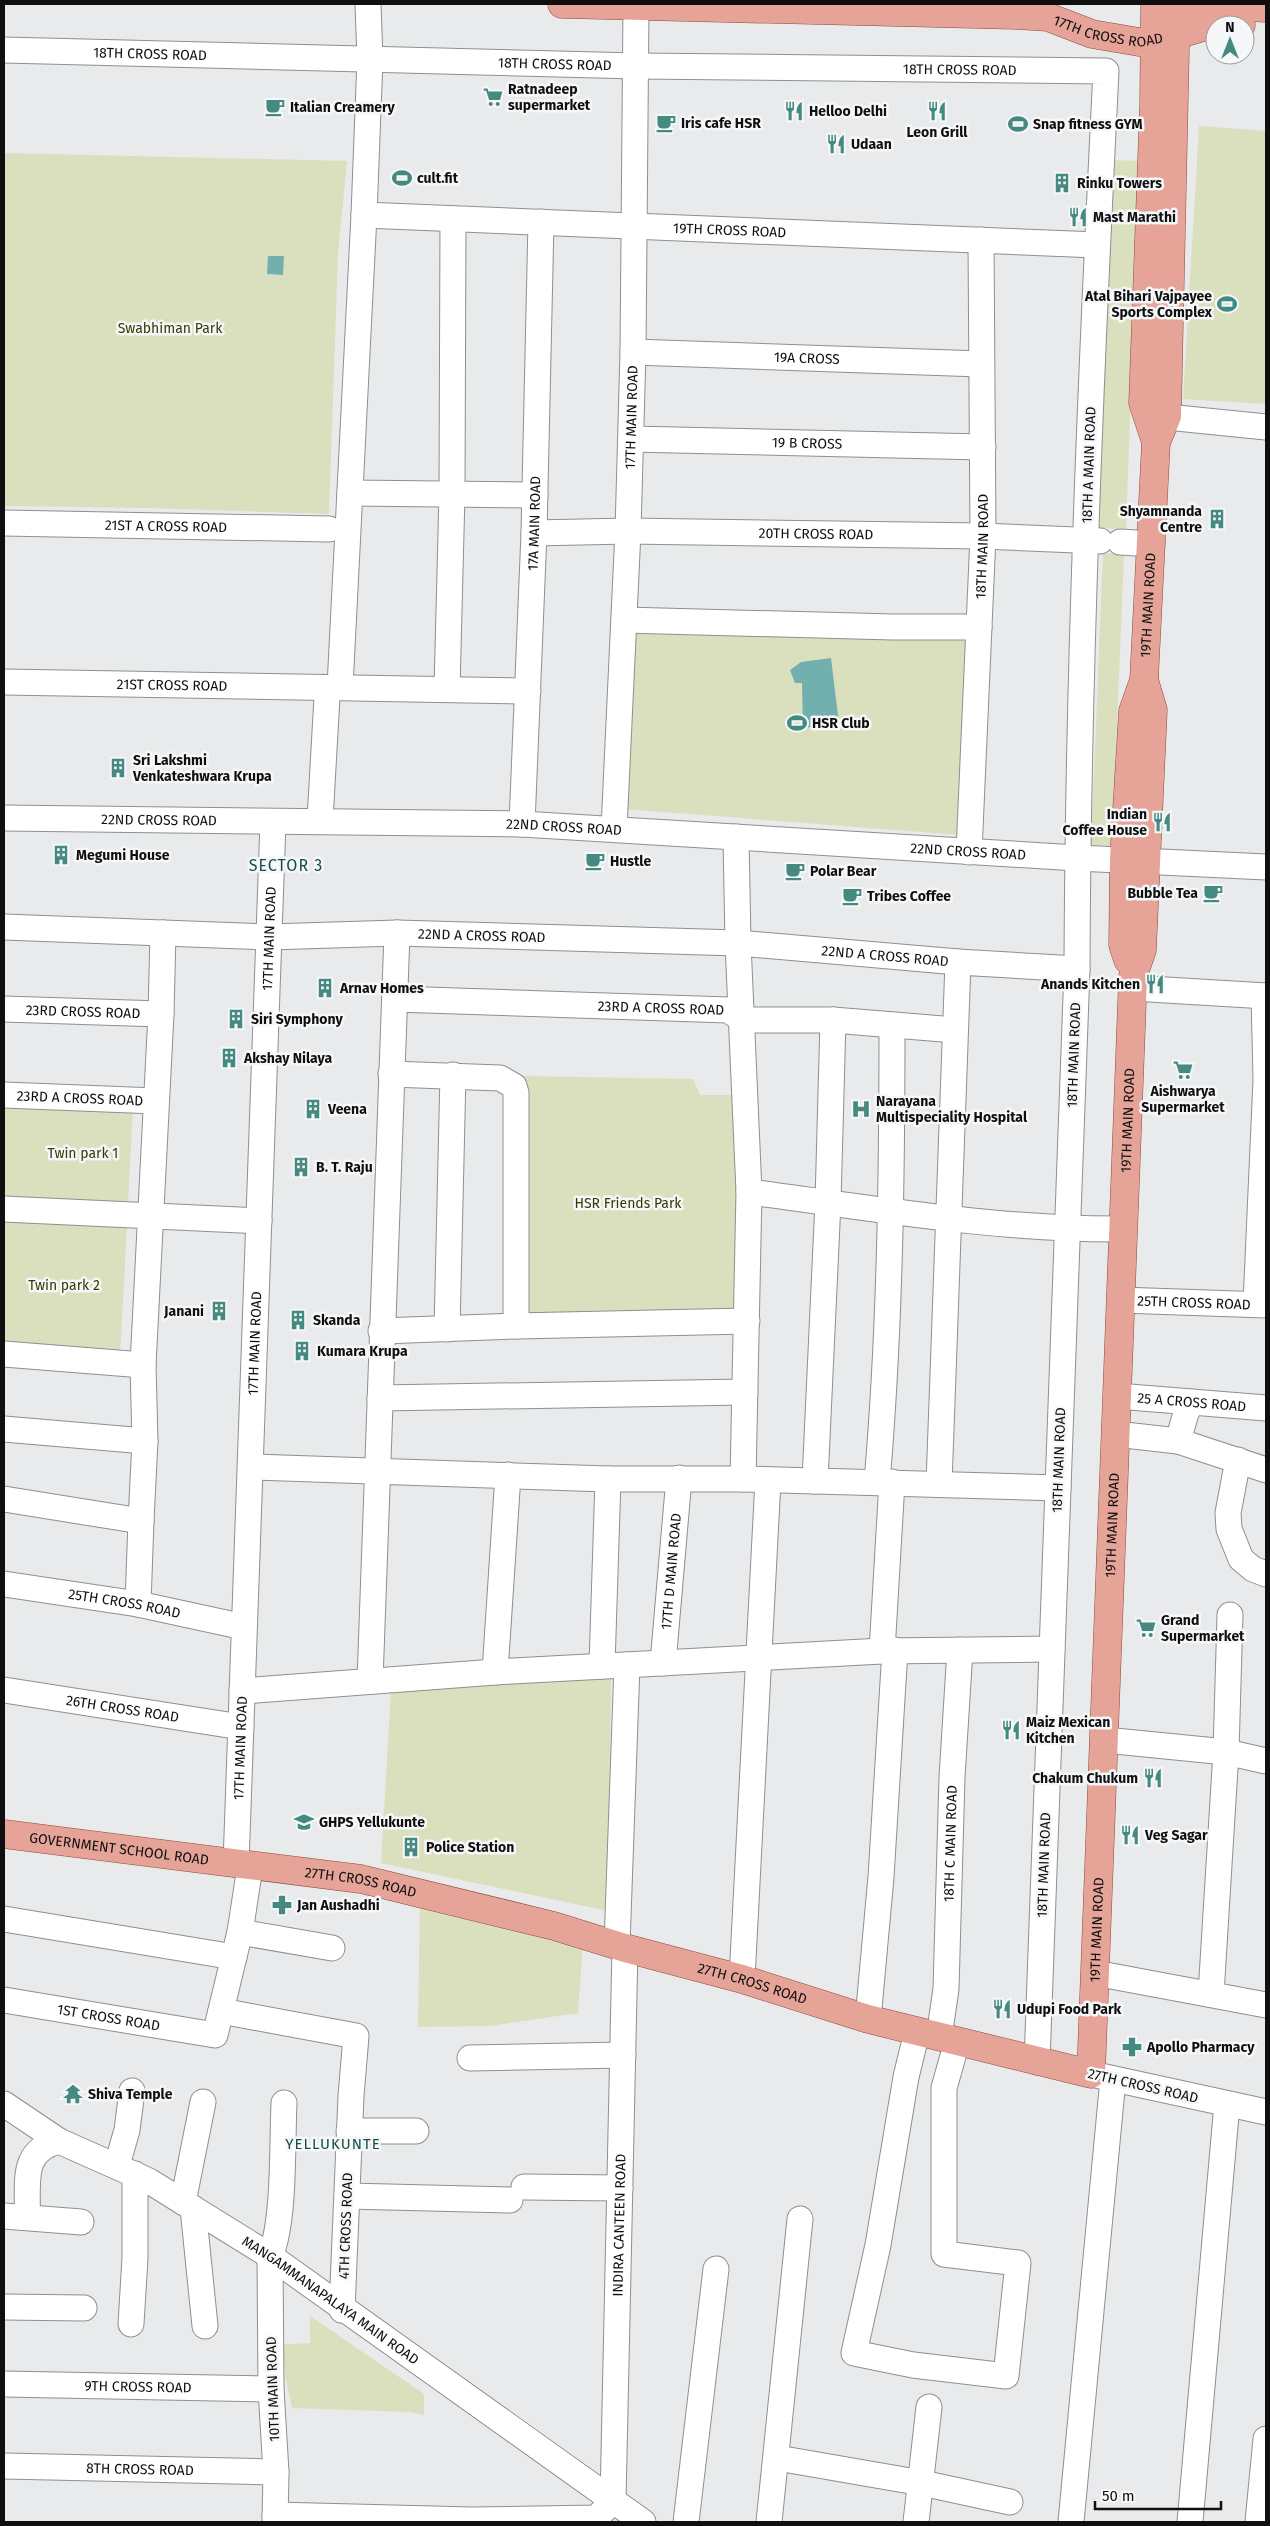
<svg xmlns="http://www.w3.org/2000/svg" width="1270" height="2526" font-family="'Fira Sans',sans-serif">
	<style>
		.green { fill: #dadfbe }
		.water { fill: #72b0b0 }
		.lines { fill: none; stroke-linecap: round; stroke-linejoin: round }
		.minor-casing { stroke: #8d8f90; stroke-width: 27 }
		.major-casing { stroke: #8f493b; stroke-width: 29 }
		.minor { stroke: #fff; stroke-width: 25 }
		.major { stroke: #e5a497; stroke-width: 28 }
		.labels { text-anchor: middle; dominant-baseline: central; stroke-width: 5; stroke-linejoin: round; paint-order: stroke }
		.street-label { font-size: 14px; fill: #0f0f10; stroke: #f5f7f8 }
		.poi-label { font-size: 14px; font-weight: bold; fill: #0f0f10; stroke: #f5f7f8; text-anchor: start }
		.park-label { font-size: 14px; fill: #363a00; stroke: #f5f7f8 }
		.neighbourhood-label { font-size: 15px; letter-spacing: 1px; fill: #154f48; stroke: #f5f7f8 }
		.quarter-label { font-size: 16px; letter-spacing: 1px; fill: #154f48; stroke: #f5f7f8 }
	</style>
	<rect width="100%" height="100%" fill="#e8eaeb"/>
	<g class="green">
		<polygon points="1199,126 1266,131 1266,404 1183,399"/>
		<polygon points="4,153 347,161 338,254 329,514 148,508 4,506"/>
		<polygon points="1107,160 1139,161 1126,529 1099,528"/>
		<polygon points="1103,553 1124,554 1112,846 1091,845"/>
		<polygon points="636,634 968,636 960,835 624,809"/>
		<polygon points="521,1076 693,1079 700,1095 738,1095 741,1314 509,1320"/>
		<polygon points="4,1102 133,1108 128,1202 4,1196"/>
		<polygon points="4,1221 127,1227 120,1355 4,1349"/>
		<polygon points="611,1674 608,1911 381,1863 391,1693"/>
		<polygon points="420,1901 583,1943 578,2013 490,2026 418,2027"/>
		<polygon points="310,2316 424,2394 424,2415 410,2412 292,2408 279,2345 310,2343"/>
	</g>
	<g class="water">
		<polygon points="268,256 284,256 283,275 267,274"/>
		<polygon points="831,658 839,724 803,728 802,683 795,683 790,670 801,662"/>
	</g>
	<g class="lines">
		<defs>
			<g id="minor">
				<path id="s1" d="M4,50L637,66L1106,71C1091,370 1078,669 1077,969L1037,2062"/>
				<path id="s2" d="M364,215L1097,245"/>
				<path id="s3" d="M633,352L981,364"/>
				<polyline points="1147,415 1266,427"/>
				<path id="s4" d="M631,439L983,447"/>
				<polyline points="350,493 535,495"/>
				<path id="s5" d="M4,523L329,529"/>
				<path id="s6" d="M534,533L628,531L983,536L1100,541"/>
				<polyline points="1120,542 1152,544"/>
				<polyline points="624,620 893,627 979,627"/>
				<path id="s7" d="M4,682L528,691"/>
				<polyline points="340,687 364,215 370,59 368,4"/>
				<polyline points="447,689 452,494 453,219"/>
				<path id="s8" d="M4,818L522,824L1077,858L1266,867"/>
				<polyline points="320,820 327,697"/>
				<path id="s9" d="M522,824L534,533L541,222"/>
				<path id="s10" d="M614,829L628,531L633,352L636,5"/>
				<polyline points="736,837 738,943 749,1192 743,1479"/>
				<path id="s11" d="M969,852L983,536L981,240"/>
				<path id="s12" d="M4,927L269,937L397,933L738,943L958,962"/>
				<polyline points="1133,988 1266,996"/>
				<polyline points="1264,996 1266,1077"/>
				<path id="s13" d="M395,999L728,1010L743,1020H833L955,1030"/>
				<path id="s14" d="M4,1009L161,1014"/>
				<polyline points="391,1074 500,1078 514,1086 516,1093 516,1326"/>
				<path id="s15" d="M4,1095L156,1101"/>
				<path d="M749,1192C872,1208 998,1230 1123,1229"/>
				<polyline points="4,1209 259,1221"/>
				<path id="s16" d="M1120,1300L1266,1305"/>
				<polyline points="1256,1304 1266,1080"/>
				<polyline points="447,1329 453,1075"/>
				<polyline points="381,1331 516,1326 747,1321"/>
				<polyline points="4,1354 143,1365"/>
				<path id="s17" d="M1117,1396L1266,1408"/>
				<polyline points="380,1398 745,1392"/>
				<polyline points="4,1429 145,1441"/>
				<polyline points="1116,1434 1178,1441 1266,1470"/>
				<polyline points="1178,1441 1186,1413 1192,1402"/>
				<polyline points="1238,1460 1228,1513 1229,1529 1241,1559 1253,1569 1266,1574"/>
				<polyline points="251,1467 608,1479 743,1479 1058,1488"/>
				<polyline points="815,1481 828,1202 833,1020"/>
				<path d="M877,1482C890,1330 892,1177 892,1025"/>
				<polyline points="939,1484 958,962 1077,969"/>
				<polyline points="4,1499 141,1521 145,1441 143,1365 161,1014 163,933"/>
				<path id="s18" d="M4,1584L138,1604L244,1627"/>
				<polyline points="138,1604 141,1521"/>
				<polyline points="882,1651 892,1482"/>
				<path id="s19" d="M663,1663L679,1478"/>
				<polyline points="602,1666 608,1479"/>
				<polyline points="495,1672 508,1475"/>
				<polyline points="370,1681 397,933"/>
				<path id="s20" d="M4,1690L241,1727"/>
				<polyline points="242,1691 495,1672 882,1651 1052,1649"/>
				<polyline points="1105,1740 1226,1752 1266,1761"/>
				<path id="s21" d="M236,1864L273,822"/>
				<polyline points="4,1919 234,1957"/>
				<polyline points="240,1932 332,1948"/>
				<polyline points="617,1945 627,1665"/>
				<polyline points="1095,1973 1266,2005"/>
				<polyline points="742,1979 768,1480"/>
				<polyline points="1211,1994 1226,1752 1230,1615"/>
				<path id="s22" d="M4,2000L215,2035L240,1932L250,1867"/>
				<polyline points="221,2011 356,2036 351,2096 342,2310"/>
				<polyline points="868,2019 881,1877 895,1650"/>
				<polyline points="917,2032 906,2077 878,2245 854,2353 913,2365 1006,2376 1018,2263 944,2254 944,2088 957,2042"/>
				<path id="s23" d="M939,2037L946,1989L952,1777L960,1650"/>
				<polyline points="470,2058 623,2055"/>
				<polyline points="1096,2075 1266,2112"/>
				<path id="s24" d="M4,2104L59,2141L149,2181L270,2256L643,2522"/>
				<polyline points="349,2131 416,2131"/>
				<polyline points="117,2165 127,2130 132,2091"/>
				<polyline points="524,2187 620,2188"/>
				<polyline points="348,2196 510,2200"/>
				<polyline points="183,2202 203,2102"/>
				<polyline points="193,2208 205,2326"/>
				<polyline points="4,2216 81,2222"/>
				<path d="M27,2217C29,2184 19,2151 59,2141"/>
				<polyline points="4,2307 84,2308"/>
				<polyline points="131,2324 135,2258 135,2174"/>
				<path id="s25" d="M4,2384L271,2389"/>
				<polyline points="789,2460 922,2483 1010,2502"/>
				<path id="s26" d="M4,2466L276,2472"/>
				<path id="s27" d="M275,2515L472,2520L596,2518L613,2501L625,1948"/>
				<path d="M275,2522L276,2472L271,2389L270,2256C285,2222 282,2143 284,2103"/>
				<polyline points="686,2522 716,2269"/>
				<polyline points="769,2522 800,2219"/>
				<polyline points="916,2522 929,2407"/>
				<polyline points="1071,2522 1113,2079"/>
				<polyline points="1190,2522 1227,2104"/>
				<polyline points="1258,2522 1266,2439"/>
			</g>
			<g id="major">
				<path id="s28" d="M562,4L1015,15L1048,17L1092,34L1139,42L1176,35L1213,24L1241,25"/>
				<polyline points="1186,4 1266,8"/>
				<polyline points="1156,442 1167,416 1176,4"/>
				<path id="s29" d="M1128,960L1123,945L1124,859L1133,711L1144,680L1156,442L1143,403L1154,104L1155,4"/>
				<path id="s30" d="M4,1834L361,1879L554,1926L625,1948L742,1979L868,2019L1091,2074L1133,976L1142,950L1153,710L1144,680"/>
			</g>
		</defs>
		<use href="#minor" class="minor-casing"/>
		<use href="#major" class="major-casing"/>
		<use href="#minor" class="minor"/>
		<use href="#major" class="major"/>
	</g>
	<defs>
		<symbol id="supermarket-bare" viewBox="-9 -9 18 18"><path d="M-6-5.5h2.5l.6 2H6L4.5 2H-2.5L-4.4-4H-6ZM-1.5 3.2a1.3 1.3 0 1 0 .1 0ZM3 3.2a1.3 1.3 0 1 0 .1 0Z" fill="#458a80" stroke="#f5f7f8" stroke-width="2.5" paint-order="stroke"/></symbol>
		<symbol id="cafe-bare" viewBox="-9 -9 18 18"><path d="M-5.5-4.5H6V0H3Q3 3.5 0 3.5H-2.5Q-5.5 3.5-5.5 0ZM3-3.2v2h1.7v-2ZM-6 4.5H4V6H-6Z" fill="#458a80" stroke="#f5f7f8" stroke-width="2.5" paint-order="stroke"/></symbol>
		<symbol id="restaurant-bare" viewBox="-9 -9 18 18"><path d="M-5-6h1v4h1v-4h1v4h1v-4h1v5L-1.5 .5V6h-2V.5L-5-1ZM5-6V6H3V1.5H1.5Q1.5-4 5-6Z" fill="#458a80" stroke="#f5f7f8" stroke-width="2.5" paint-order="stroke"/></symbol>
		<symbol id="stadium-bare" viewBox="-9 -9 18 18"><path d="M0-5a6.5 5 0 1 0 0 10a6.5 5 0 1 0 0-10ZM-3.5-1.8h7v3.6h-7Z" fill="#458a80" stroke="#f5f7f8" stroke-width="2.5" paint-order="stroke"/></symbol>
		<symbol id="building-bare" viewBox="-9 -9 18 18"><path d="M-4-6H4V6H1V3H-1V6H-4ZM-2.5-4.3h1.7v1.8h-1.7ZM.8-4.3h1.7v1.8H.8ZM-2.5-1h1.7V.8h-1.7ZM.8-1h1.7V.8H.8Z" fill="#458a80" stroke="#f5f7f8" stroke-width="2.5" paint-order="stroke"/></symbol>
		<symbol id="hospital-bare" viewBox="-9 -9 18 18"><path d="M-5-5h3v3.5h4V-5h3V5h-3V1.5h-4V5h-3Z" fill="#458a80" stroke="#f5f7f8" stroke-width="2.5" paint-order="stroke"/></symbol>
		<symbol id="school-bare" viewBox="-9 -9 18 18"><path d="M0-5L7-2L0 1L-7-2ZM-4 1L0 2.5L4 1V4Q0 6-4 4Z" fill="#458a80" stroke="#f5f7f8" stroke-width="2.5" paint-order="stroke"/></symbol>
		<symbol id="pharmacy-bare" viewBox="-9 -9 18 18"><path d="M-2-6h4v4h4v4h-4v4h-4v-4h-4v-4h4Z" fill="#458a80" stroke="#f5f7f8" stroke-width="2.5" paint-order="stroke"/></symbol>
		<symbol id="temple-bare" viewBox="-9 -9 18 18"><path d="M0-6L5-2H3V0L6.5 2.5H4V6H1.5V3h-3V6H-4V2.5H-6.5L-3 0V-2H-5Z" fill="#458a80" stroke="#f5f7f8" stroke-width="2.5" paint-order="stroke"/></symbol>
	</defs>
	<g fill-rule="evenodd">
		<use href="#supermarket-bare" x="479" y="83" width="28" height="28"/>
		<use href="#cafe-bare" x="261" y="93" width="28" height="28"/>
		<use href="#restaurant-bare" x="780" y="97" width="28" height="28"/>
		<use href="#restaurant-bare" x="923" y="97" width="28" height="28"/>
		<use href="#cafe-bare" x="652" y="109" width="28" height="28"/>
		<use href="#stadium-bare" x="1004" y="110" width="28" height="28"/>
		<use href="#restaurant-bare" x="822" y="130" width="28" height="28"/>
		<use href="#stadium-bare" x="388" y="164" width="28" height="28"/>
		<use href="#building-bare" x="1048" y="169" width="28" height="28"/>
		<use href="#restaurant-bare" x="1064" y="203" width="28" height="28"/>
		<use href="#stadium-bare" x="1213" y="290" width="28" height="28"/>
		<use href="#building-bare" x="1203" y="505" width="28" height="28"/>
		<use href="#stadium-bare" x="783" y="709" width="28" height="28"/>
		<use href="#building-bare" x="104" y="754" width="28" height="28"/>
		<use href="#restaurant-bare" x="1148" y="808" width="28" height="28"/>
		<use href="#building-bare" x="47" y="841" width="28" height="28"/>
		<use href="#cafe-bare" x="581" y="847" width="28" height="28"/>
		<use href="#cafe-bare" x="781" y="857" width="28" height="28"/>
		<use href="#cafe-bare" x="1199" y="879" width="28" height="28"/>
		<use href="#cafe-bare" x="838" y="882" width="28" height="28"/>
		<use href="#restaurant-bare" x="1141" y="970" width="28" height="28"/>
		<use href="#building-bare" x="311" y="974" width="28" height="28"/>
		<use href="#building-bare" x="222" y="1005" width="28" height="28"/>
		<use href="#building-bare" x="215" y="1044" width="28" height="28"/>
		<use href="#supermarket-bare" x="1169" y="1056" width="28" height="28"/>
		<use href="#building-bare" x="299" y="1095" width="28" height="28"/>
		<use href="#hospital-bare" x="847" y="1095" width="28" height="28"/>
		<use href="#building-bare" x="287" y="1153" width="28" height="28"/>
		<use href="#building-bare" x="205" y="1297" width="28" height="28"/>
		<use href="#building-bare" x="284" y="1306" width="28" height="28"/>
		<use href="#building-bare" x="288" y="1337" width="28" height="28"/>
		<use href="#supermarket-bare" x="1132" y="1614" width="28" height="28"/>
		<use href="#restaurant-bare" x="997" y="1716" width="28" height="28"/>
		<use href="#restaurant-bare" x="1139" y="1764" width="28" height="28"/>
		<use href="#school-bare" x="290" y="1808" width="28" height="28"/>
		<use href="#restaurant-bare" x="1116" y="1821" width="28" height="28"/>
		<use href="#building-bare" x="397" y="1833" width="28" height="28"/>
		<use href="#pharmacy-bare" x="268" y="1891" width="28" height="28"/>
		<use href="#restaurant-bare" x="988" y="1995" width="28" height="28"/>
		<use href="#pharmacy-bare" x="1118" y="2033" width="28" height="28"/>
		<use href="#temple-bare" x="59" y="2080" width="28" height="28"/>
	</g>
	<g class="labels">
		<g class="street-label">
			<text stroke="none"><textPath href="#s28" startOffset="549">17TH CROSS ROAD</textPath></text>
			<text stroke="none"><textPath href="#s1" startOffset="146">18TH CROSS ROAD</textPath></text>
			<text stroke="none"><textPath href="#s1" startOffset="551">18TH CROSS ROAD</textPath></text>
			<text stroke="none"><textPath href="#s1" startOffset="956">18TH CROSS ROAD</textPath></text>
			<text stroke="none"><textPath href="#s2" startOffset="366">19TH CROSS ROAD</textPath></text>
			<text stroke="none"><textPath href="#s3" startOffset="174">19A CROSS</textPath></text>
			<text stroke="none"><textPath href="#s10" startOffset="412">17TH MAIN ROAD</textPath></text>
			<text stroke="none"><textPath href="#s4" startOffset="176">19 B CROSS</textPath></text>
			<text transform="translate(1089 465) rotate(-88)">18TH A MAIN ROAD</text>
			<text stroke="none"><textPath href="#s9" startOffset="301">17A MAIN ROAD</textPath></text>
			<text stroke="none"><textPath href="#s5" startOffset="162">21ST A CROSS ROAD</textPath></text>
			<text stroke="none"><textPath href="#s6" startOffset="282">20TH CROSS ROAD</textPath></text>
			<text stroke="none"><textPath href="#s11" startOffset="306">18TH MAIN ROAD</textPath></text>
			<text stroke="none"><textPath href="#s29" startOffset="358">19TH MAIN ROAD</textPath></text>
			<text stroke="none"><textPath href="#s7" startOffset="168">21ST CROSS ROAD</textPath></text>
			<text stroke="none"><textPath href="#s8" startOffset="155">22ND CROSS ROAD</textPath></text>
			<text stroke="none"><textPath href="#s8" startOffset="560">22ND CROSS ROAD</textPath></text>
			<text stroke="none"><textPath href="#s8" startOffset="965">22ND CROSS ROAD</textPath></text>
			<text stroke="none"><textPath href="#s12" startOffset="478">22ND A CROSS ROAD</textPath></text>
			<text stroke="none"><textPath href="#s21" startOffset="926">17TH MAIN ROAD</textPath></text>
			<text stroke="none"><textPath href="#s12" startOffset="882">22ND A CROSS ROAD</textPath></text>
			<text stroke="none"><textPath href="#s13" startOffset="266">23RD A CROSS ROAD</textPath></text>
			<text stroke="none"><textPath href="#s14" startOffset="79">23RD CROSS ROAD</textPath></text>
			<text transform="translate(1074 1055) rotate(-88)">18TH MAIN ROAD</text>
			<text stroke="none"><textPath href="#s15" startOffset="76">23RD A CROSS ROAD</textPath></text>
			<text stroke="none"><textPath href="#s30" startOffset="2070">19TH MAIN ROAD</textPath></text>
			<text stroke="none"><textPath href="#s16" startOffset="74">25TH CROSS ROAD</textPath></text>
			<text stroke="none"><textPath href="#s21" startOffset="521">17TH MAIN ROAD</textPath></text>
			<text stroke="none"><textPath href="#s17" startOffset="75">25 A CROSS ROAD</textPath></text>
			<text transform="translate(1059 1460) rotate(-88)">18TH MAIN ROAD</text>
			<text stroke="none"><textPath href="#s30" startOffset="1665">19TH MAIN ROAD</textPath></text>
			<text stroke="none"><textPath href="#s19" startOffset="92">17TH D MAIN ROAD</textPath></text>
			<text stroke="none"><textPath href="#s18" startOffset="122">25TH CROSS ROAD</textPath></text>
			<text stroke="none"><textPath href="#s20" startOffset="120">26TH CROSS ROAD</textPath></text>
			<text stroke="none"><textPath href="#s21" startOffset="116">17TH MAIN ROAD</textPath></text>
			<text stroke="none"><textPath href="#s23" startOffset="194">18TH C MAIN ROAD</textPath></text>
			<text stroke="none"><textPath href="#s30" startOffset="116">GOVERNMENT SCHOOL ROAD</textPath></text>
			<text transform="translate(1044 1865) rotate(-88)">18TH MAIN ROAD</text>
			<text stroke="none"><textPath href="#s30" startOffset="360">27TH CROSS ROAD</textPath></text>
			<text stroke="none"><textPath href="#s30" startOffset="1260">19TH MAIN ROAD</textPath></text>
			<text stroke="none"><textPath href="#s30" startOffset="765">27TH CROSS ROAD</textPath></text>
			<text stroke="none"><textPath href="#s22" startOffset="106">1ST CROSS ROAD</textPath></text>
			<text transform="translate(1143 2086) rotate(13)">27TH CROSS ROAD</text>
			<text stroke="none"><textPath href="#s27" startOffset="621">INDIRA CANTEEN ROAD</textPath></text>
			<text transform="translate(346 2226) rotate(-88)">4TH CROSS ROAD</text>
			<text stroke="none"><textPath href="#s24" startOffset="382">MANGAMMANAPALAYA MAIN ROAD</textPath></text>
			<text stroke="none"><textPath href="#s25" startOffset="134">9TH CROSS ROAD</textPath></text>
			<text transform="translate(273 2389) rotate(-92)">10TH MAIN ROAD</text>
			<text stroke="none"><textPath href="#s26" startOffset="136">8TH CROSS ROAD</textPath></text>
		</g>
		<g class="poi-label">
			<text x="508" y="89">Ratnadeep<tspan x="508" dy="16">supermarket</tspan></text>
			<text x="290" y="107">Italian Creamery</text>
			<text x="809" y="111">Helloo Delhi</text>
			<text x="681" y="123">Iris cafe HSR</text>
			<text x="1033" y="124">Snap fitness GYM</text>
			<text x="937" y="132" text-anchor="middle">Leon Grill</text>
			<text x="851" y="144">Udaan</text>
			<text x="417" y="178">cult.fit</text>
			<text x="1077" y="183">Rinku Towers</text>
			<text x="1093" y="217">Mast Marathi</text>
			<text x="1212" y="296" text-anchor="end">Atal Bihari Vajpayee<tspan x="1212" dy="16">Sports Complex</tspan></text>
			<text x="1202" y="511" text-anchor="end">Shyamnanda<tspan x="1202" dy="16">Centre</tspan></text>
			<text x="812" y="723">HSR Club</text>
			<text x="133" y="760">Sri Lakshmi<tspan x="133" dy="16">Venkateshwara Krupa</tspan></text>
			<text x="1147" y="814" text-anchor="end">Indian<tspan x="1147" dy="16">Coffee House</tspan></text>
			<text x="76" y="855">Megumi House</text>
			<text x="610" y="861">Hustle</text>
			<text x="810" y="871">Polar Bear</text>
			<text x="1198" y="893" text-anchor="end">Bubble Tea</text>
			<text x="867" y="896">Tribes Coffee</text>
			<text x="1140" y="984" text-anchor="end">Anands Kitchen</text>
			<text x="340" y="988">Arnav Homes</text>
			<text x="251" y="1019">Siri Symphony</text>
			<text x="244" y="1058">Akshay Nilaya</text>
			<text x="1183" y="1091" text-anchor="middle">Aishwarya<tspan x="1183" dy="16">Supermarket</tspan></text>
			<text x="876" y="1101">Narayana<tspan x="876" dy="16">Multispeciality Hospital</tspan></text>
			<text x="328" y="1109">Veena</text>
			<text x="316" y="1167">B. T. Raju</text>
			<text x="204" y="1311" text-anchor="end">Janani</text>
			<text x="313" y="1320">Skanda</text>
			<text x="317" y="1351">Kumara Krupa</text>
			<text x="1161" y="1620">Grand<tspan x="1161" dy="16">Supermarket</tspan></text>
			<text x="1026" y="1722">Maiz Mexican<tspan x="1026" dy="16">Kitchen</tspan></text>
			<text x="1138" y="1778" text-anchor="end">Chakum Chukum</text>
			<text x="319" y="1822">GHPS Yellukunte</text>
			<text x="1145" y="1835">Veg Sagar</text>
			<text x="426" y="1847">Police Station</text>
			<text x="297" y="1905">Jan Aushadhi</text>
			<text x="1017" y="2009">Udupi Food Park</text>
			<text x="1147" y="2047">Apollo Pharmacy</text>
			<text x="88" y="2094">Shiva Temple</text>
		</g>
		<g class="park-label">
			<text x="170" y="328">Swabhiman Park</text>
			<text x="83" y="1153">Twin park 1</text>
			<text x="628" y="1203">HSR Friends Park</text>
			<text x="64" y="1285">Twin park 2</text>
		</g>
		<g class="neighbourhood-label">
			<text x="333" y="2144">YELLUKUNTE</text>
		</g>
		<g class="quarter-label">
			<text x="286" y="865">SECTOR 3</text>
		</g>
	</g>
	<rect width="1270" height="2526" fill="none" stroke="#0f0f10" stroke-width="10"/>
	<g transform="translate(1230 40)"><circle r="24" fill="#f5f7f8" stroke="#999a9b"/>
	<path d="M0-4L9 19L0 12L-9 19Z" fill="#458a80"/>
	<text y="-8" font-size="14" font-weight="bold" text-anchor="middle" fill="#0f0f10">N</text>
	</g>
	<path d="M1095 2501v8h126v-8" fill="none" stroke="#0f0f10" stroke-width="2.5"/>
	<text x="1102" y="2501" font-size="15" fill="#0f0f10" stroke="#f5f7f8" stroke-width="4" paint-order="stroke">50 m</text>
</svg>
